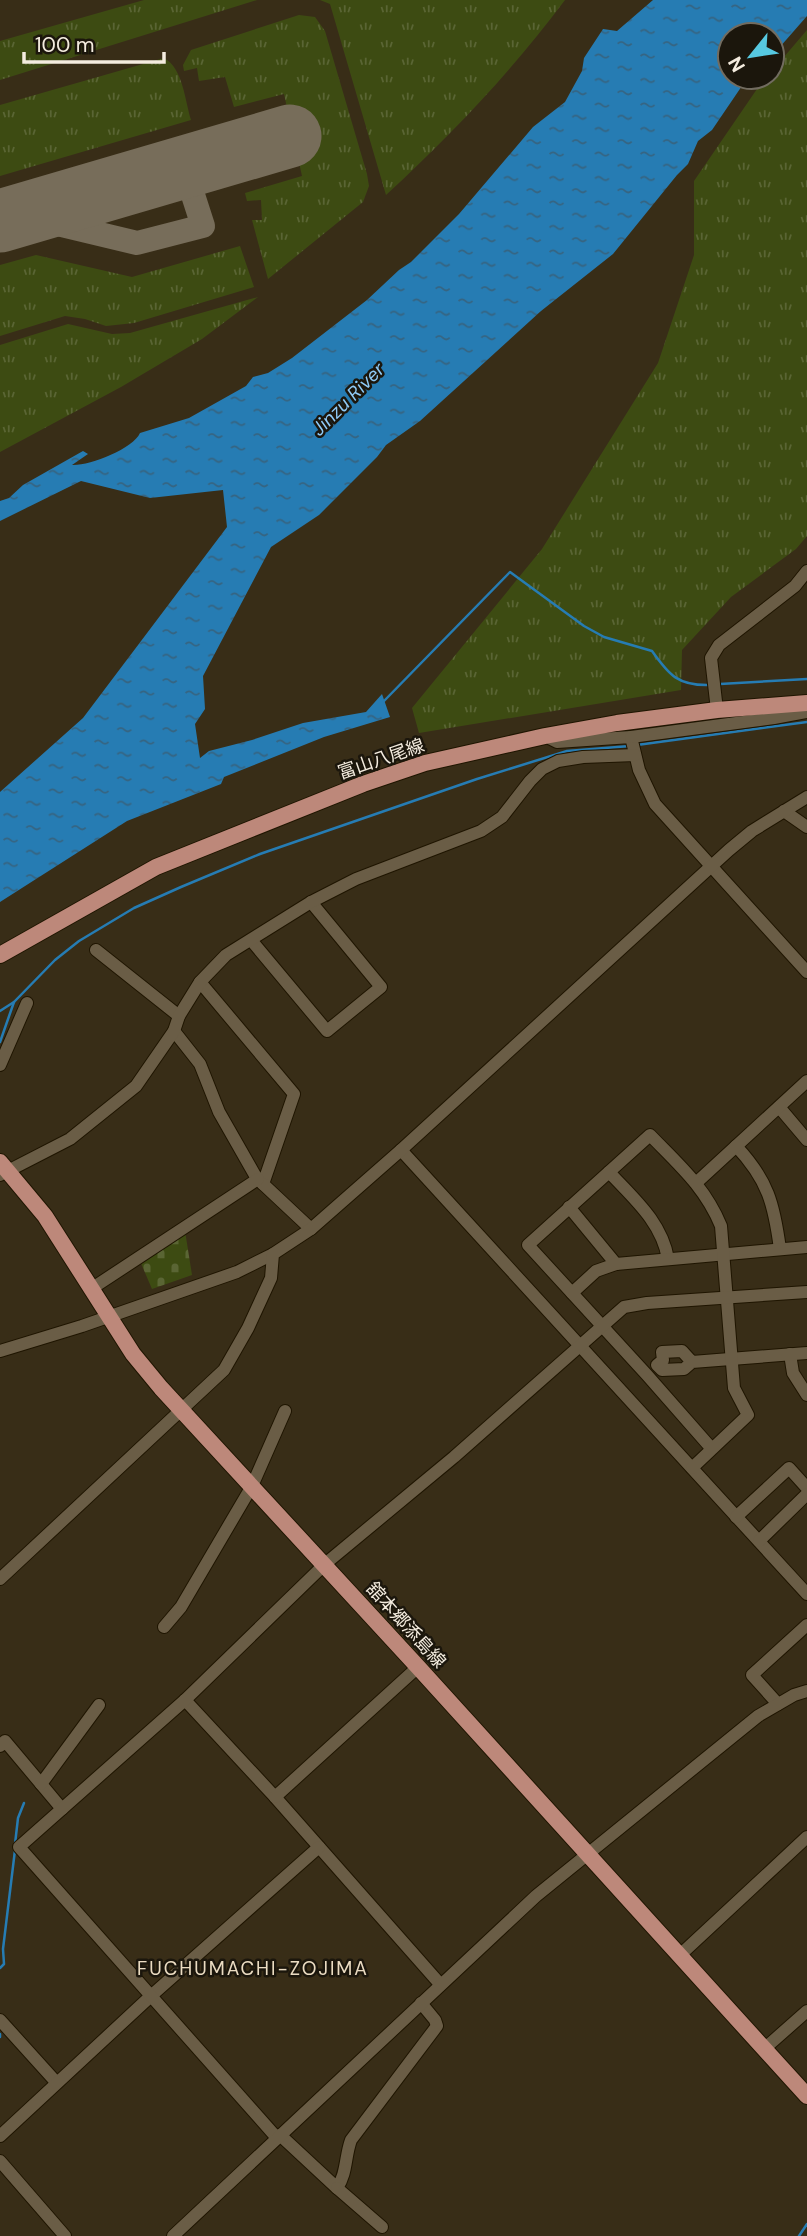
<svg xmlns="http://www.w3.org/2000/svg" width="807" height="2236" font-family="'DM Sans','Noto Sans JP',sans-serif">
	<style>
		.grass { fill: url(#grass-tufts) }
		.cemetery { fill: url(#cemetery-stones) }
		.water { fill: url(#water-ripples) }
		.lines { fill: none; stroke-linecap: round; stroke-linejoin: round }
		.stream { stroke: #267cb3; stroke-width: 2.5 }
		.taxiway { stroke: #776d5a; stroke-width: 24 }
		.runway { stroke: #776d5a; stroke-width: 63 }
		.minor-casing { stroke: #1f1501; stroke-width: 14 }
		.major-casing { stroke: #1f1501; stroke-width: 18 }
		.minor { stroke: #6a5d46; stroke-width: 12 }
		.major { stroke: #bd887a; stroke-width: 16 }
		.labels { text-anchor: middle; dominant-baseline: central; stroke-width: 5; stroke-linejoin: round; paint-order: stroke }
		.street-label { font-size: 18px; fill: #f4ecdf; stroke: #1b160c }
		.water-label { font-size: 19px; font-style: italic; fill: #8fcaf6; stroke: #1b160c }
		.neighbourhood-label { font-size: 19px; letter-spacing: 2px; fill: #ebdcc2; stroke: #1b160c }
	</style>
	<defs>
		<pattern id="grass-tufts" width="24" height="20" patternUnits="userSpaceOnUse" patternTransform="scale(1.75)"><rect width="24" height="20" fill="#3d4b12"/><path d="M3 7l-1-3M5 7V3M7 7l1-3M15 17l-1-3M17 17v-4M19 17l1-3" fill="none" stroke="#5a6534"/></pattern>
		<pattern id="cemetery-stones" width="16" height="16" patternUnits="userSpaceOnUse" patternTransform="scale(1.75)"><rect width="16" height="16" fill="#3d4b12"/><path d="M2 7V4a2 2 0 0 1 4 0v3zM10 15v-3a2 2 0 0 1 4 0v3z" fill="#5a6534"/></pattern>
		<pattern id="water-ripples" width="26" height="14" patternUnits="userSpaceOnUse" patternTransform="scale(1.75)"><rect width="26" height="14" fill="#267cb3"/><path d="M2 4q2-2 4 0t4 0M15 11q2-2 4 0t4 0" fill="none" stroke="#366481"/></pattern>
	</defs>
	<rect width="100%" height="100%" fill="#382d17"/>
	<g class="grass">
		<polygon points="144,0 257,0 0,80 0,41"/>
		<path d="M320,0H565C512,71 451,135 386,195L330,4Z"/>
		<polygon points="299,15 315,17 325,31 367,174 369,186 363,202 268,279 252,220 262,220 261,200 247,201 245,193 302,176 284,94 234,107 225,77 199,81 197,68 184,71 183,65 191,50"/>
		<polygon points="807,30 807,536 796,549 731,597 682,650 681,690 419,733 412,708 542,549 658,363 694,255 694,181 757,89 767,77 772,77 772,71"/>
		<path d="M164,58C183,68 185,101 191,120L0,176V105Z"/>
		<polygon points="240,246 254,287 134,323 106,326 85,319 65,316 0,336 0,265 36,255 132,277"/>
		<polygon points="258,297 202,339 121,387 0,452 0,345 68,324 112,334 130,333"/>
	</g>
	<polygon class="cemetery" points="185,1231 192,1275 152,1289 140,1261"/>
	<path class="water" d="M653,0H807V16L772,56V35H730V77H748L712,130L698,141L688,164L677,175L613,254L541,311L420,421L386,445L377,457L319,515L271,547L203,676L205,709L195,724L200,758L209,751L252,740L303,723L366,712L382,694L390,717L324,737L224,777L221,784L127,821L0,902V792L83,718L227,527L223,490L150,498L81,481L0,521V501L9,498L23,485L83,451L88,454L72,465C89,466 133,449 140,433L189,418L246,386L253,377L268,373L292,358L367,300L399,270L411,262L459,214L533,127L565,102L582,71L584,58L603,29L617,31Z"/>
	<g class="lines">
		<g class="stream">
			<polyline points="720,684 807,679"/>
			<path d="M384,701L510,572L584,626L604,637L652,651C669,675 678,686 710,685"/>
			<polyline points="637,745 807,722"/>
			<polyline points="0,1011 14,1002 55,960 79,941 134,908 181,887 260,854 477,779 567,751 630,746"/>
			<polyline points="0,1042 14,1002"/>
			<polyline points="15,1844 18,1818 24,1803"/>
			<polyline points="0,1968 4,1964 3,1949 15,1850"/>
			<polyline points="0,2034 0,2037"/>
			<polyline points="799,2236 807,2224"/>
		</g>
		<polyline class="taxiway" points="20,215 137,243 203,226 184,167"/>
		<polyline class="runway" points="0,221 290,136"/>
		<defs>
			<g id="minor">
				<polyline points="717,710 711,658 719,645 795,586 807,571"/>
				<polyline points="545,736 557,742 631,737 639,770 655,804 807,972"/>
				<polyline points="631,737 774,718 807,712"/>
				<polyline points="784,811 807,827"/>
				<polyline points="251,940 327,1031 381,987 311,902"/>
				<polyline points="96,950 179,1016"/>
				<polyline points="174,1031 200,1064 219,1112 256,1177 263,1184 294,1094 200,982"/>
				<polyline points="0,1065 27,1003"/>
				<polyline points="779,1107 807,1140"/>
				<path d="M736,1146C768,1180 774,1204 780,1249"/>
				<polyline points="401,1150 807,1594"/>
				<path d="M609,1172C633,1198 662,1222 668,1259"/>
				<polyline points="0,1175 70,1139 136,1086 174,1031 179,1016 200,982 226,955 311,902 356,879 481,831 502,817 530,781 542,769 558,761 583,757 635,755"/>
				<polyline points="696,1183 807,1081"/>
				<polyline points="263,1184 311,1229"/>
				<polyline points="569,1207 616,1264"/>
				<polyline points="91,1289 258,1179"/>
				<polyline points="572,1293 596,1271 616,1264 807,1247"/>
				<polyline points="0,1351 82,1326 237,1272 273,1254"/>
				<polyline points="790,1354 793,1373 807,1395"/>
				<polyline points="692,1362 682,1351 662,1352 663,1360 657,1365 662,1370 684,1369 692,1362 807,1353"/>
				<path d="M692,1468L748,1415L734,1388L721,1226C705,1187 679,1165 650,1135L528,1245L647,1375L712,1449"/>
				<polyline points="736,1517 789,1468 807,1488"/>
				<polyline points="759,1541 807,1494"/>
				<polyline points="0,1579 224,1370 248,1328 271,1278 273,1254 311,1229 401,1150 729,850 752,831 807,797"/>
				<polyline points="164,1627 181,1607 252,1486 285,1411"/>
				<polyline points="185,1700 275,1797 440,1984"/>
				<polyline points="778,1704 752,1675 807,1625"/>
				<polyline points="0,1746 5,1741 62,1809"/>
				<polyline points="41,1784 99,1705"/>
				<polyline points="275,1797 418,1667"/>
				<polyline points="679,1956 807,1837"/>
				<polyline points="0,2020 56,2082"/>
				<polyline points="764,2049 807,2011"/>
				<path d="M280,2135L337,2188C347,2174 345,2156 351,2140L437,2026L435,2020L421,2003"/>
				<polyline points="0,2136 152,1995 319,1847"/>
				<polyline points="277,2138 19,1847 185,1700 325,1564 454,1457 624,1307 647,1303 807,1292"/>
				<polyline points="0,2161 65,2236"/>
				<polyline points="337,2188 382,2227"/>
				<polyline points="173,2236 536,1896 758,1716 794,1695 807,1691"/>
			</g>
			<g id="major">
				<polyline points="0,955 156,867 363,784 425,763 545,736 617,723 717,710 807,703"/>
				<polyline points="0,1162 45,1216 133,1354 161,1388 418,1667 807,2096"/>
			</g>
		</defs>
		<use href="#minor" class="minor-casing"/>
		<use href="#major" class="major-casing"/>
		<use href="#minor" class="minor"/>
		<use href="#major" class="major"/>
	</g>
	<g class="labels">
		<g class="street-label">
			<text transform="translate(381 759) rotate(-19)">富山八尾線</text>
			<text transform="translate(406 1625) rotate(48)">舘本郷添島線</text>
		</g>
		<g class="water-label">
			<text transform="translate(348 399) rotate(-45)">Jinzu River</text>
		</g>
		<g class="neighbourhood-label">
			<text x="253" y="1968">FUCHUMACHI-ZOJIMA</text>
		</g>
	</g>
	<g transform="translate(751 56) rotate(240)"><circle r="33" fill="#1b160c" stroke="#726c60" stroke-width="2"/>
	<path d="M0-5L12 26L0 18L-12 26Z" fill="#57c9e1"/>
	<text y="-10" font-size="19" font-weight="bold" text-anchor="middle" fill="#f4ecdf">N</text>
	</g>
	<path d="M24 52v10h140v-10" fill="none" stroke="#f4ecdf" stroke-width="3.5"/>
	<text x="35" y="52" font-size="21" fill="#f4ecdf" stroke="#1b160c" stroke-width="5" paint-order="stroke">100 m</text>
</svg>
